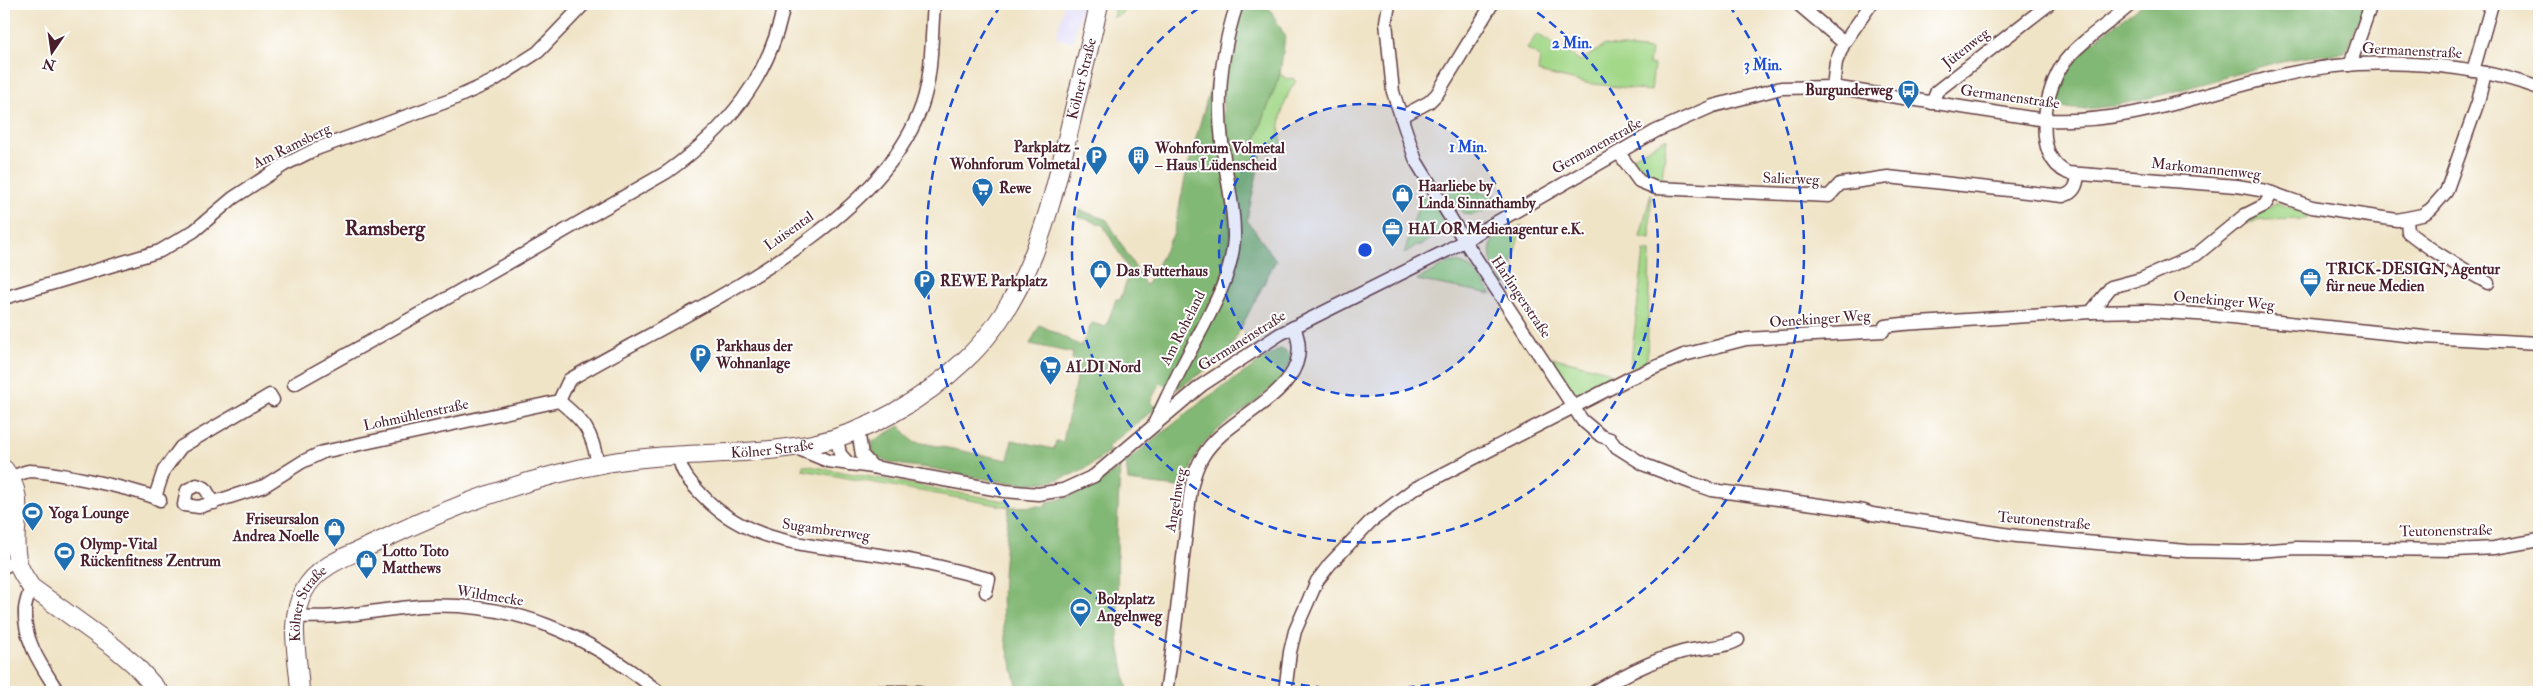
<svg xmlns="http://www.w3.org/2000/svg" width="2543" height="696" font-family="'IM FELL Double Pica',serif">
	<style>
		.built { fill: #dbd6f7 }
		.green { fill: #a3d889; stroke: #767c5a }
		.forest { fill: #82b875; stroke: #666c50 }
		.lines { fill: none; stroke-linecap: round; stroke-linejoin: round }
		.minor-casing { stroke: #633d42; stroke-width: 15 }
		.secondary-casing { stroke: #633d42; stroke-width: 20 }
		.minor { stroke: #fff; stroke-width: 12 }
		.secondary { stroke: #fff; stroke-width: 18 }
		.ring { fill: none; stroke: #1d4ed8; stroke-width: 2.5; stroke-dasharray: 9 6 }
		.labels { text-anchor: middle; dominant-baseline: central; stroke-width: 4; stroke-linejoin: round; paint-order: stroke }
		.street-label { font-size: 15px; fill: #4a1f2b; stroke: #fff }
		.poi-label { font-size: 15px; font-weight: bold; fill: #4a1f2b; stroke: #fff; text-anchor: start }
		.district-label { font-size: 20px; font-weight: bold; fill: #4a1f2b; stroke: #fff }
		.centre { fill: #1d4ed8; stroke: #fff; stroke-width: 2.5 }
		.ring-label { font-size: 15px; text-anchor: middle; font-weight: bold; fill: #1d4ed8; stroke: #fff; stroke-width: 4; stroke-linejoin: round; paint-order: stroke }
	</style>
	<rect width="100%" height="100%" fill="#fff"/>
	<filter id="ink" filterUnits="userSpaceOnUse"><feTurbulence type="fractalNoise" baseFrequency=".02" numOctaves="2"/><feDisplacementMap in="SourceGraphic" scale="10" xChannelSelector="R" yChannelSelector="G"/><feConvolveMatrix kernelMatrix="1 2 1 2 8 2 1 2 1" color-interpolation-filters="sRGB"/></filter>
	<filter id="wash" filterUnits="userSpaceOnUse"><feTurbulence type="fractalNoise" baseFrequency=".0096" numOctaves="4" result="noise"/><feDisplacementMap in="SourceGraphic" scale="20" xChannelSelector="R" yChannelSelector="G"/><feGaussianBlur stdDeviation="1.12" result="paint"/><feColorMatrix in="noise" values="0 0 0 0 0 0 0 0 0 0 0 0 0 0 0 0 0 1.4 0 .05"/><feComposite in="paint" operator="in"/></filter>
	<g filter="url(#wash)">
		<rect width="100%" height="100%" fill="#f0e4c7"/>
		<polygon class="built" points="1064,4 1082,4 1073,42 1056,38"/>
		<g class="green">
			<polygon points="1116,4 1126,4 1121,14 1113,17"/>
			<polygon points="1537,34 1581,61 1605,45 1651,50 1649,64 1654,65 1651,91 1586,83 1538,72 1540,57 1527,49"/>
			<path d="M1280,74L1287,79L1293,78L1296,82C1287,90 1278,122 1280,134C1280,140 1283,144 1287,148L1272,150L1271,153L1259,152L1255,142Z"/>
			<polygon points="1667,138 1661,186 1645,180 1631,160 1633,157"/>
			<path d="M1439,183L1500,197L1507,198C1465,221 1466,224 1439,183Z"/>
			<polygon points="1651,193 1650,239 1640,237"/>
			<path d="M1421,197L1430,199C1448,227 1450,229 1419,246L1418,244L1404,254Z"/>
			<polygon points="2276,203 2308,213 2307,219 2262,220 2248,223 2248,219"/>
			<path d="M1522,225L1506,285C1495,269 1486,260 1493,240Z"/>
			<polygon points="1644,251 1650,252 1647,361 1630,369"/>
			<path d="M1451,262C1471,261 1481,280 1492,294L1417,280Z"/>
			<polygon points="1551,357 1608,371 1611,379 1583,394 1572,393"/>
			<polygon points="803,465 1009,502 1009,507 803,470"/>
		</g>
		<g class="forest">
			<polygon points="1240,4 1267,4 1285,36 1280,74 1255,141 1259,152 1262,151 1247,220 1276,260 1227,355 1176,390 1232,263 1222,86"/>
			<path d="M2143,4H2365L2345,53C2323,55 2302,57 2281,61C2251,68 2075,128 2058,103C2055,99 2057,92 2059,88C2072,50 2112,28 2143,4Z"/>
			<path d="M1212,81L1217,83L1231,237L1224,275L1168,387L1160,383L1150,402L1157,407L1107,447L1110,451C1050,500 1005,482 936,469C918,466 892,466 876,457L872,448L873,441L900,426L912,441L1008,460L1012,440L1054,449L1056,441L1063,442L1080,361L1072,359L1073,353L1030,344L1040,325L1081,346L1092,323L1106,327L1116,299L1120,300L1130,272L1103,225L1077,216L1080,210L1107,220L1146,286L1174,233L1186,174Z"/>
			<path d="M1279,349L1285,350L1291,356C1290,387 1225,418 1205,442C1194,455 1190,471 1186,488L1128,481L1126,462L1205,399Z"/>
			<path d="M1120,467L1117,531L1118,639L1128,692H1018C1015,671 1006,650 1004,629C999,589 1006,547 1009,507L1047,506L1046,502C1075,498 1097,485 1120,467Z"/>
		</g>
	</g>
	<g filter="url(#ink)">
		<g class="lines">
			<defs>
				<g id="minor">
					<polyline points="1389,4 1386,22 1393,92 1416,161 1464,240 1582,420 1601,436 1610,439 1615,446 1645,465 1692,483 1712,490 1864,511 1872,514 2017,536 2187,551 2244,552 2296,548 2455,550 2494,548 2539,540"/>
					<polyline points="1798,4 1844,43"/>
					<path d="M2131,4C2110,23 2083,39 2065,61C2045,88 2030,156 2068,173L2237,186L2266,191L2312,207L2343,212L2397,220L2422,215L2431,209L2446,192L2478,102L2485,73"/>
					<polyline points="2350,65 2371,4"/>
					<polyline points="2473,71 2492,4"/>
					<polyline points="1833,87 1836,62 1844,43 1871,4"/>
					<polyline points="1932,103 1937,91 2049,4"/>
					<polyline points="1401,117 1429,102 1437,94 1492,4"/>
					<path d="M1619,153L1639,181L1656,188L1829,196L1840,184L1888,177L2063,196C2074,193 2077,186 2078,175"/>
					<path d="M2407,220L2408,232C2433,252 2460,267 2488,283"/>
					<polyline points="4,298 160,251 194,231 233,198 284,165 316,149 451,100 491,82 538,52 584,4"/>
					<polyline points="2091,312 2111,287 2141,279 2196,255 2245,215 2265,205 2272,193"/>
					<path d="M294,384L421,313L667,172C727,129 770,78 784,4"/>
					<path d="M559,401L569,380C679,314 878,233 922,105C933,73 931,37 934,4"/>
					<path d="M1155,422C1165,402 1174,381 1185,361C1204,323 1231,283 1234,239C1235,206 1225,174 1222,142C1216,94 1222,49 1237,4"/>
					<polyline points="858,430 862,455 873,467"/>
					<polyline points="837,438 840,454 849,464"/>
					<path d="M794,447L828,461L873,467L1005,491L1038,494L1063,490L1094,476L1202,385L1280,334L1446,251L1656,131L1713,106L1781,88L1833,87L2045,120C2130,124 2194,96 2274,77C2357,56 2458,59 2539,88"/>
					<path d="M679,455C680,472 690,482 701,494C751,549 824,545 892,557C924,562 957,571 989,579L986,592"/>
					<path d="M11,478C17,475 23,472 29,471C51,471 141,490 160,500"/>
					<polyline points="155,497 164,470 181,447 270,395 273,400"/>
					<path d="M214,503L205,488L197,485L187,490L184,505L199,507L264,486L302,462L323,452L559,401C585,422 592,431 598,465"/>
					<polyline points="4,567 17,560"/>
					<path d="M31,587C29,594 25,603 25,610C23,641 43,668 58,692"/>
					<path d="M296,616C337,620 380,609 421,606C516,601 587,635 659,692"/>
					<polyline points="875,692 919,692"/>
					<path d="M1166,692C1175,639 1179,586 1186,533C1189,508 1189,478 1203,456C1228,412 1321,391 1294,327"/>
					<polyline points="1285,692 1290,652 1295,631 1317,581 1330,564 1370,522 1414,489 1630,378 1684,355 1746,339 1883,331 1885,326 1903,324 2091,312 2147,311 2212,315 2424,337 2539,343"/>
					<path d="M1594,692C1623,676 1650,661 1682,652C1700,647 1722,649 1738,640"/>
				</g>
				<g id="secondary">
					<path d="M4,469C29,500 10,526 17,559C19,570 25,578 31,587L114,647L135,665L159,692"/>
					<path id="s1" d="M300,692C299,659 287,622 304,591C318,564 353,554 378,542C449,507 529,477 607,463C674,451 744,457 812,444C867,433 923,400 964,361C1031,299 1051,207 1071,122C1080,82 1091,43 1099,4"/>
				</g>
			</defs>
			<use href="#minor" class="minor-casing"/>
			<use href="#secondary" class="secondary-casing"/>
			<use href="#minor" class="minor"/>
			<use href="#secondary" class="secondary"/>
		</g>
	</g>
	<circle cx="1365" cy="250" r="146" fill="#1d4ed8" fill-opacity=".12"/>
	<g class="ring">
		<circle cx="1365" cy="250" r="146"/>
		<path d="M1525 4A293 293 0 1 1 1205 4"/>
		<path d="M1729 5A439 439 0 1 1 1001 5"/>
	</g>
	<defs>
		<symbol id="bus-pin" viewBox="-11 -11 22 30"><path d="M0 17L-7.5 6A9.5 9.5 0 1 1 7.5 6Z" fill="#1f6fb2" stroke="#fff"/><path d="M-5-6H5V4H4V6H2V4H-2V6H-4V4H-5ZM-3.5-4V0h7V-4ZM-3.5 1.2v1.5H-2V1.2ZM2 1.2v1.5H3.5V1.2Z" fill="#fff"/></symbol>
		<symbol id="parking-pin" viewBox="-11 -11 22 30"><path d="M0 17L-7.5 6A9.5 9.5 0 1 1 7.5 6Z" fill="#1f6fb2" stroke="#fff"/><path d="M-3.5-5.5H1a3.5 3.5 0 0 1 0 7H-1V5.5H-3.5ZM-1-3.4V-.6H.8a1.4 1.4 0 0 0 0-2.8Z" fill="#fff"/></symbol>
		<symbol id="building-pin" viewBox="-11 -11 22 30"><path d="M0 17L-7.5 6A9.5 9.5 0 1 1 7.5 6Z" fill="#1f6fb2" stroke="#fff"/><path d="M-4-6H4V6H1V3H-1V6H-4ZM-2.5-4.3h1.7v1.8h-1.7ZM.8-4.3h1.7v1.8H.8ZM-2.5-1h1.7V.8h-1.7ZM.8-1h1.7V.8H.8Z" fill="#fff"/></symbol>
		<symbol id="supermarket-pin" viewBox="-11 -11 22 30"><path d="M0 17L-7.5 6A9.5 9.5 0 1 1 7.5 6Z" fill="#1f6fb2" stroke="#fff"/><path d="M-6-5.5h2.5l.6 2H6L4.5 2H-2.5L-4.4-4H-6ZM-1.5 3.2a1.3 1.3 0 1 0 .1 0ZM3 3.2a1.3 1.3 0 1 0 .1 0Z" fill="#fff"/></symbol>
		<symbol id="shop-pin" viewBox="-11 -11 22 30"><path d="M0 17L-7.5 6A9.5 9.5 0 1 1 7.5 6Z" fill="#1f6fb2" stroke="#fff"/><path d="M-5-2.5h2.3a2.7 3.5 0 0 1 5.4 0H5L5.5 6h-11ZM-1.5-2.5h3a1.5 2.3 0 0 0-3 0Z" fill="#fff"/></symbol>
		<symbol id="office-pin" viewBox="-11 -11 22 30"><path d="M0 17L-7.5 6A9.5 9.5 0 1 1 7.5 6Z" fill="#1f6fb2" stroke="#fff"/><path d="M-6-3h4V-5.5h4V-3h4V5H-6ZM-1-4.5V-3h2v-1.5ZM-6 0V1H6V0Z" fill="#fff"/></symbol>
		<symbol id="stadium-pin" viewBox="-11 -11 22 30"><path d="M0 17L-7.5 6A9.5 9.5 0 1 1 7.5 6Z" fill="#1f6fb2" stroke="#fff"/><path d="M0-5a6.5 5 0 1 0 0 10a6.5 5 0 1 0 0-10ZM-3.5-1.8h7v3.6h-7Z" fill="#fff"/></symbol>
	</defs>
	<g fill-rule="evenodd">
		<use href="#bus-pin" x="1896" y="78" width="25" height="34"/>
		<use href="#parking-pin" x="1084" y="144" width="25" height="34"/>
		<use href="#building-pin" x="1126" y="144" width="25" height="34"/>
		<use href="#supermarket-pin" x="970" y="176" width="25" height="34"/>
		<use href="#shop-pin" x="1390" y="182" width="25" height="34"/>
		<use href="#office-pin" x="1380" y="216" width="25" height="34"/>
		<use href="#shop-pin" x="1088" y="258" width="25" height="34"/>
		<use href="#office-pin" x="2298" y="266" width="25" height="34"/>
		<use href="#parking-pin" x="912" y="268" width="25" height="34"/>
		<use href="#parking-pin" x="688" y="342" width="25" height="34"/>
		<use href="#supermarket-pin" x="1038" y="354" width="25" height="34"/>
		<use href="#stadium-pin" x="20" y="500" width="25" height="34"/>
		<use href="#shop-pin" x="322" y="516" width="25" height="34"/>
		<use href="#stadium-pin" x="52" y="540" width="25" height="34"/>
		<use href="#shop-pin" x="354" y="548" width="25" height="34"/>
		<use href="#stadium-pin" x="1068" y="596" width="25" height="34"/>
	</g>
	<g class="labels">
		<g class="street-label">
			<text transform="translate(1966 48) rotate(-38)">Jütenweg</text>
			<text transform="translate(2412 51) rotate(3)">Germanenstraße</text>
			<text stroke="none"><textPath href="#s1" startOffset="1128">Kölner Straße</textPath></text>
			<text transform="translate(2010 97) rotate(8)">Germanenstraße</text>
			<text transform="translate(292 146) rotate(-26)">Am Ramsberg</text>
			<text transform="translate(1597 146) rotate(-29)">Germanenstraße</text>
			<text transform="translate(2206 169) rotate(6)">Markomannenweg</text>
			<text transform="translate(1791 179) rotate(2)">Salierweg</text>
			<text transform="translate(789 231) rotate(-35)">Luisental</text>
			<text transform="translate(1521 297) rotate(56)">Harlingerstraße</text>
			<text transform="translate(2224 301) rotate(5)">Oenekinger Weg</text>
			<text transform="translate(1820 319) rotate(-4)">Oenekinger Weg</text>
			<text transform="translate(1183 328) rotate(-63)">Am Roheland</text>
			<text transform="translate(1242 341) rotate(-32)">Germanenstraße</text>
			<text transform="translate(416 415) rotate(-12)">Lohmühlenstraße</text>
			<text stroke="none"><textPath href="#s1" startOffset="602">Kölner Straße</textPath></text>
			<text transform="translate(1176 500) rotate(-80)">Angelnweg</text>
			<text transform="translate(2044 521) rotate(5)">Teutonenstraße</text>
			<text transform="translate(826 530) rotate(8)">Sugambrerweg</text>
			<text transform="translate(2446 531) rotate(-1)">Teutonenstraße</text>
			<text transform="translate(490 596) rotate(9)">Wildmecke</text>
			<text stroke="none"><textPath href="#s1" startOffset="92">Kölner Straße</textPath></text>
		</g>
		<g class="poi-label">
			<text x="1893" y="90" text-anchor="end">Burgunderweg</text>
			<text x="1080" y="147" text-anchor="end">Parkplatz -<tspan x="1080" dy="17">Wohnforum Volmetal</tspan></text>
			<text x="1155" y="148">Wohnforum Volmetal<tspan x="1155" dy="17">– Haus Lüdenscheid</tspan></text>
			<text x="1418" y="186">Haarliebe by<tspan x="1418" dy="17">Linda Sinnathamby</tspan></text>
			<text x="999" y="188">Rewe</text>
			<text x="1408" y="229">HALOR Medienagentur e.K.</text>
			<text x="2326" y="269">TRICK-DESIGN, Agentur<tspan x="2326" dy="17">für neue Medien</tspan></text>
			<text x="1116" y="271">Das Futterhaus</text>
			<text x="940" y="281">REWE Parkplatz</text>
			<text x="716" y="346">Parkhaus der<tspan x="716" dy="17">Wohnanlage</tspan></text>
			<text x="1066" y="367">ALDI Nord</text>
			<text x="49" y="513">Yoga Lounge</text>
			<text x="319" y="519" text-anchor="end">Friseursalon<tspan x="319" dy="17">Andrea Noelle</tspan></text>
			<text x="80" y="544">Olymp-Vital<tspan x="80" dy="17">Rückenfitness Zentrum</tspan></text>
			<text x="382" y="551">Lotto Toto<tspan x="382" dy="17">Matthews</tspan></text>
			<text x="1097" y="599">Bolzplatz<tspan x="1097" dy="17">Angelnweg</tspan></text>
		</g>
		<g class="district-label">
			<text x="385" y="228">Ramsberg</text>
		</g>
	</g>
	<circle cx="1365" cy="250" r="8" class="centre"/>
	<g class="ring-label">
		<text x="1572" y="48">2 Min.</text>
		<text x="1763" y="70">3 Min.</text>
		<text x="1468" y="152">1 Min.</text>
	</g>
	<rect width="2543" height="696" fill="none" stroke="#fff" stroke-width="20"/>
	<g transform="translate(52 52) rotate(193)" stroke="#ffffff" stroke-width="4" paint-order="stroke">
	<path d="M0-4L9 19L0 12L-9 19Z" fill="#4a1f2b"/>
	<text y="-8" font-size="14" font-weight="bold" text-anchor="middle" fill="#4a1f2b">N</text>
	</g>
</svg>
